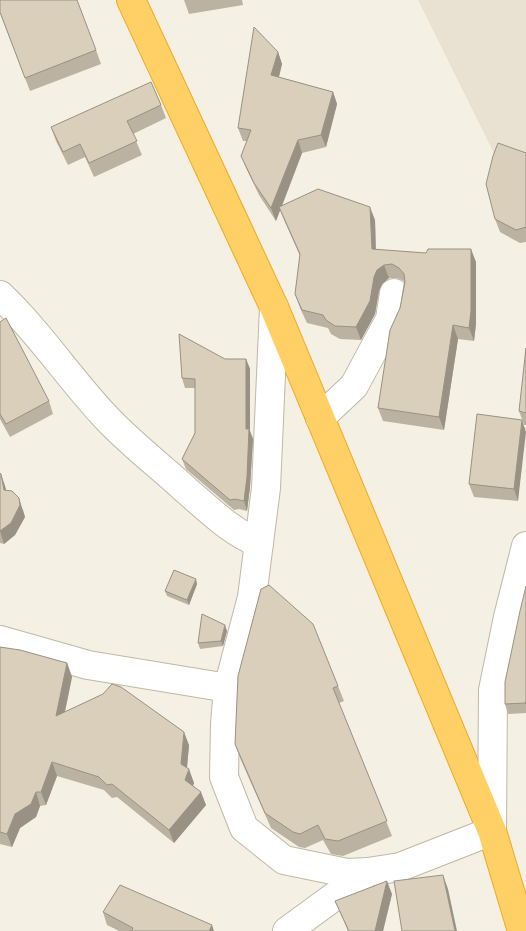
<svg xmlns="http://www.w3.org/2000/svg" width="526" height="931" font-family="Poppins,sans-serif">
	<style>
		.residential { fill: #e9e2d2 }
		.lines { fill: none; stroke-linecap: round; stroke-linejoin: round }
		.minor-casing { stroke: #c1b8a6; stroke-width: 30 }
		.highway-casing { stroke: #efaa23; stroke-width: 30 }
		.minor { stroke: #fff; stroke-width: 28 }
		.highway { stroke: #ffd065; stroke-width: 28 }
		.wall { fill: #bbb2a1 }
		.shaded-wall { fill: #999183 }
		.building { fill: #dacfbb; stroke: #999183 }
	</style>
	<rect width="100%" height="100%" fill="#f4f0e4"/>
	<polygon class="residential" points="418,0 526,0 526,218"/>
	<g class="lines">
		<defs>
			<g id="minor">
				<path d="M0,295C38,331 67,375 102,413C127,441 158,464 186,490C208,509 231,532 259,543"/>
				<polyline points="274,307 266,488 252,597 228,688 225,724 224,777 244,828 284,860 347,873 368,872 400,867 492,831 493,690 508,617 526,546"/>
				<polyline points="320,418 354,386 390,319 394,293"/>
				<polyline points="0,640 88,665 228,688"/>
				<polyline points="287,931 368,872"/>
			</g>
			<polyline id="highway" points="131,0 274,307 492,831 522,931"/>
		</defs>
		<use href="#minor" class="minor-casing"/>
		<use href="#highway" class="highway-casing"/>
		<use href="#minor" class="minor"/>
		<use href="#highway" class="highway"/>
	</g>
	<g class="wall">
		<polygon points="184,0 242,0 243,5 189,14"/>
		<polygon points="0,13 96,50 101,64 30,91"/>
		<polygon points="278,52 282,64 279,77 333,92 337,104 326,147 302,153 282,206 375,220 376,249 476,262 476,324 474,341 458,339 444,430 383,421 378,408 400,308 404,281 397,278 389,278 382,284 379,291 375,314 361,340 340,339 331,334 328,328 307,323 300,308 295,294 300,256 284,220 280,210 276,221 259,195 246,168 241,156 247,141 243,141 238,128"/>
		<polygon points="161,105 166,118 133,134 142,155 94,177 85,157 68,165 56,141 51,127"/>
		<polygon points="526,153 526,242 520,243 500,232 495,219"/>
		<polygon points="0,322 49,401 53,414 10,437 0,419"/>
		<polygon points="526,348 526,425 524,425 519,411"/>
		<polygon points="225,359 246,359 250,369 250,431 253,439 250,487 247,511 239,509 234,510 186,469 182,459 195,433 195,388 185,388 182,378"/>
		<polygon points="522,420 518,501 474,497 469,484"/>
		<polygon points="0,473 5,486 6,490 23,510 25,517 15,535 4,544 0,543"/>
		<polygon points="197,584 189,605 167,596 165,591"/>
		<polygon points="269,585 338,686 344,701 339,703 392,836 343,856 331,854 323,840 305,848 299,847 271,828 240,758 235,744"/>
		<polygon points="526,586 526,713 508,714 505,704"/>
		<polygon points="227,631 223,646 200,649 198,643"/>
		<polygon points="0,647 67,663 72,677 65,712 189,745 187,768 194,783 193,785 206,805 174,843 117,797 112,798 104,790 57,776 46,805 40,806 36,817 20,828 12,847 0,844"/>
		<polygon points="392,894 383,931 348,931 335,901"/>
		<polygon points="103,912 214,931 119,931 107,925"/>
	</g>
	<g class="shaded-wall">
		<polygon points="278,52 282,64 276,88 271,75"/>
		<polygon points="333,92 337,104 326,147 321,135"/>
		<polygon points="298,140 302,153 276,221 271,208"/>
		<polygon points="370,207 375,220 376,262 372,249"/>
		<polygon points="471,249 476,262 476,324 474,341 469,328"/>
		<polygon points="384,265 389,278 382,284 379,291 375,314 361,340 356,327 377,270"/>
		<polygon points="453,325 458,339 444,430 439,417"/>
		<polygon points="246,359 250,369 250,431 253,439 250,487 247,511 244,501 246,429"/>
		<polygon points="522,420 526,432 518,501 514,489"/>
		<polygon points="1,474 5,486 9,502 4,490"/>
		<polygon points="19,498 25,517 15,535 4,544 0,531"/>
		<polygon points="196,579 197,584 189,605 187,600"/>
		<polygon points="225,625 227,631 223,646 221,641"/>
		<polygon points="67,663 72,677 61,730 56,716"/>
		<polygon points="184,732 189,745 186,777 181,764"/>
		<polygon points="52,762 57,776 46,805 41,792"/>
		<polygon points="189,769 194,783 190,793 185,780"/>
		<polygon points="36,792 40,806 36,817 20,828 12,847 7,834 15,814"/>
		<polygon points="201,792 206,805 174,843 169,830"/>
		<polygon points="443,875 448,889 457,931 455,931"/>
		<polygon points="387,881 392,894 383,931 375,931"/>
		<polygon points="212,925 214,931 209,931"/>
	</g>
	<g class="building">
		<polygon points="0,0 77,0 96,50 25,78 0,12"/>
		<polygon points="254,27 278,52 271,75 333,92 321,135 298,140 271,208 254,183 241,156 251,130 238,128"/>
		<polygon points="151,82 161,105 127,121 137,141 89,163 80,144 63,152 51,127"/>
		<polygon points="498,143 526,153 526,227 516,230 495,219 486,184 493,156"/>
		<polygon points="318,189 370,207 372,249 426,253 428,249 471,249 471,311 469,328 453,325 439,417 378,408 390,330 400,308 405,282 404,274 399,268 392,264 384,265 377,270 374,277 370,301 356,327 335,326 326,320 323,315 302,310 295,294 300,254 279,207"/>
		<polygon points="6,318 49,401 6,424 0,414 0,322"/>
		<polygon points="179,334 225,359 246,359 246,429 249,429 247,477 244,501 235,499 230,500 182,459 195,433 195,379 182,378"/>
		<polygon points="526,348 526,413 519,411"/>
		<polygon points="477,414 522,420 514,489 469,484"/>
		<polygon points="0,473 1,474 4,490 12,491 19,498 20,505 11,523 0,531"/>
		<polygon points="174,570 196,579 187,600 165,591"/>
		<polygon points="269,585 313,624 338,686 333,688 387,821 338,841 325,839 318,825 300,834 293,832 265,813 235,744 238,676 261,589"/>
		<polygon points="526,586 526,703 505,704 505,682 520,611"/>
		<polygon points="202,614 225,625 221,641 198,643"/>
		<polygon points="0,647 20,650 67,663 56,716 103,694 112,684 121,687 184,732 181,764 189,769 185,780 201,792 169,830 112,784 107,785 99,777 52,762 41,792 36,792 31,804 15,814 7,834 0,832"/>
		<polygon points="443,875 455,931 402,931 394,881"/>
		<polygon points="387,881 375,931 349,931 335,901"/>
		<polygon points="120,885 212,925 209,931 131,931 133,928 103,912"/>
	</g>
</svg>
